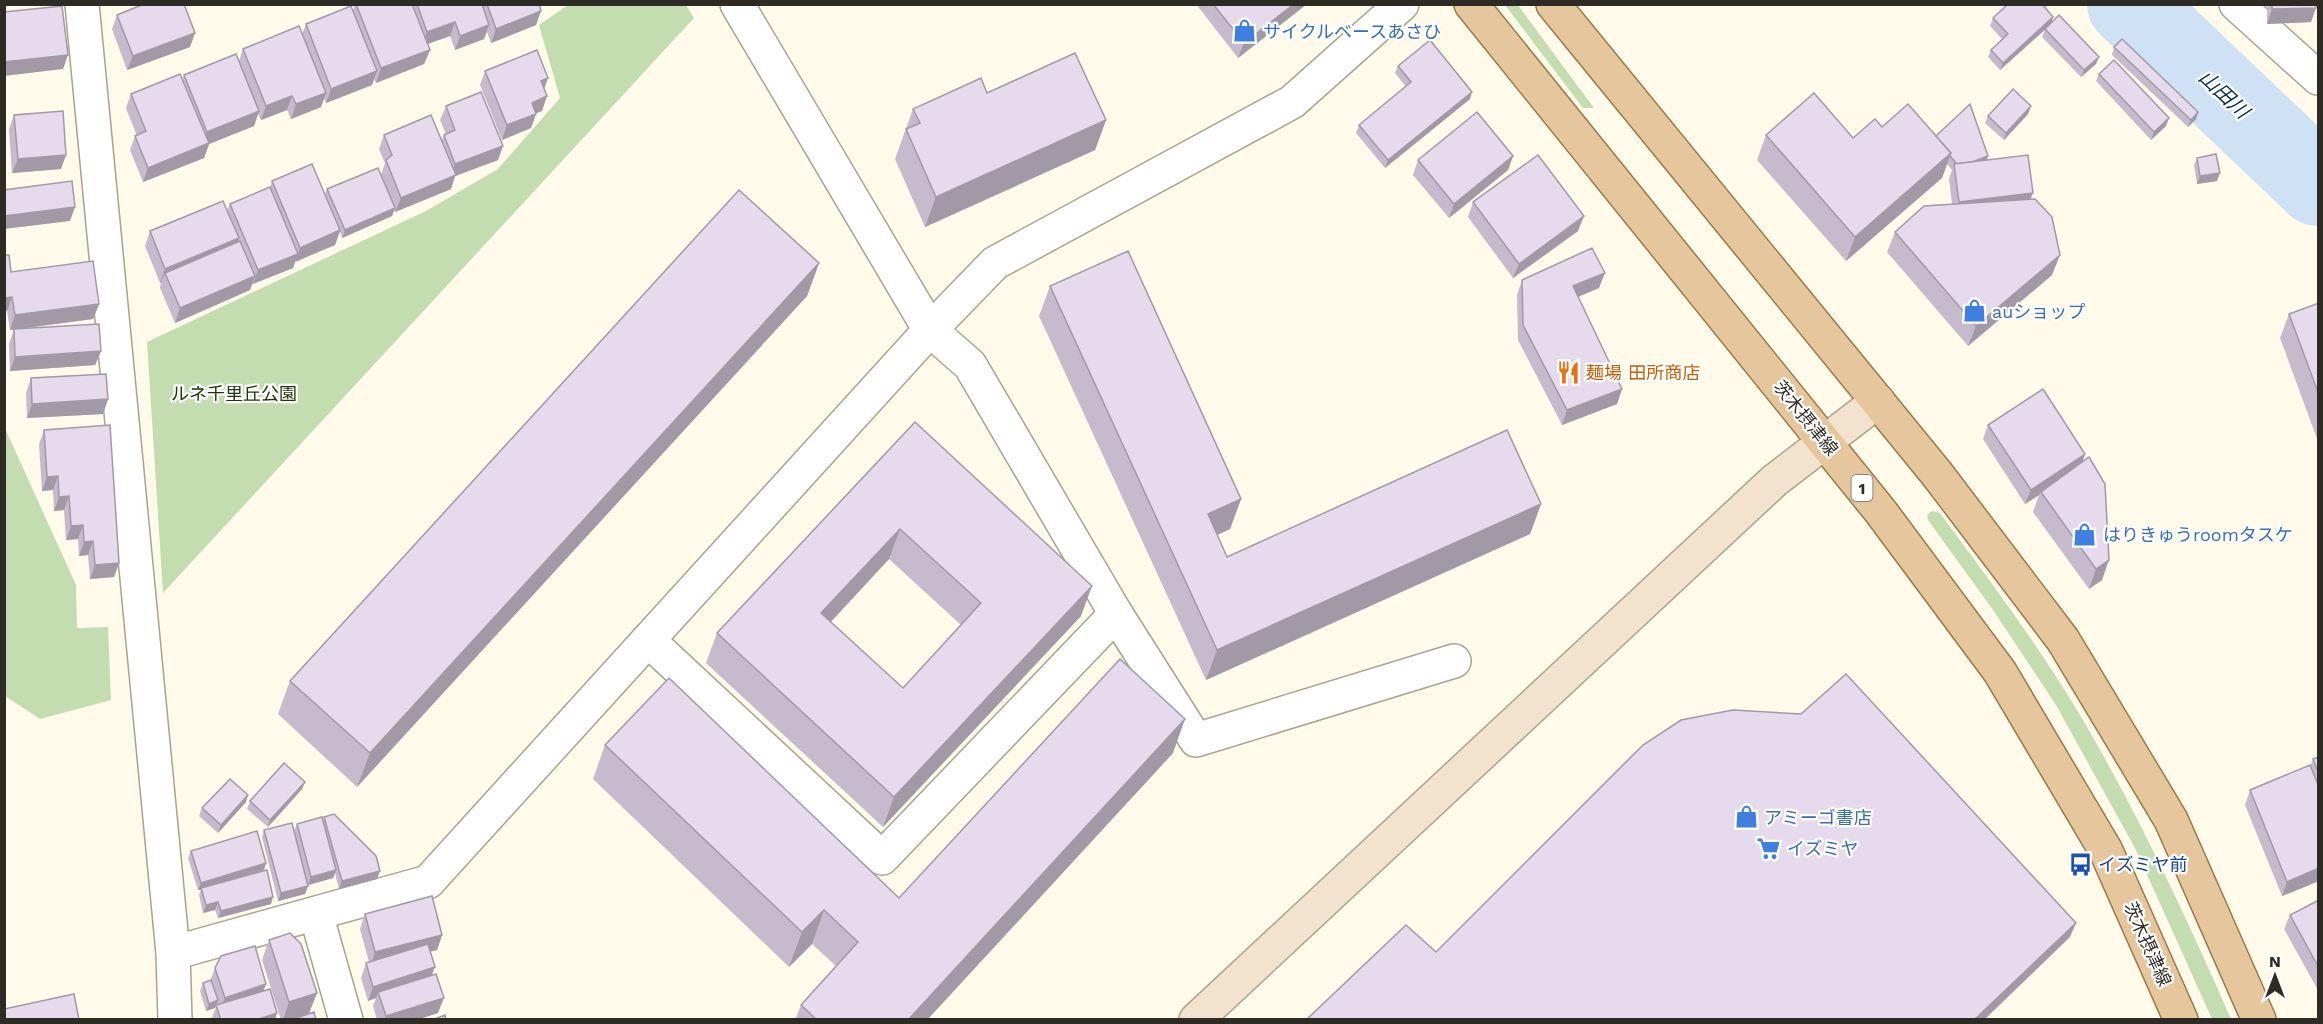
<svg xmlns="http://www.w3.org/2000/svg" width="2323" height="1024" font-family="'Work Sans','Noto Sans JP',sans-serif">
	<style>
		.green { fill: #c3ddb0 }
		.lines { fill: none; stroke-linecap: round; stroke-linejoin: round }
		.river { stroke: #cee1f5; stroke-width: 84 }
		.street-casing { stroke: #a9a390; stroke-width: 36 }
		.secondary-casing { stroke: #a9a390; stroke-width: 36 }
		.primary-casing { stroke: #9b7848; stroke-width: 36 }
		.street { stroke: #fff; stroke-width: 33 }
		.secondary { stroke: #f3e3ce; stroke-width: 33 }
		.primary { stroke: #e6c79d; stroke-width: 33 }
		.wall { fill: #c6bbcc; fill-rule: evenodd }
		.shaded-wall { fill: #a199a6 }
		.building { fill: #e6daed; stroke: #a199a6; stroke-width: 1.5; fill-rule: evenodd }
		.labels { text-anchor: middle; dominant-baseline: central; stroke-width: 4.5; stroke-linejoin: round; paint-order: stroke }
		.shield { fill: #fff; stroke: #6d6b66; stroke-width: 1.5 }
		.shield-label { font-size: 16px; font-weight: bold; fill: #2e2b24 }
		.shop-label { font-size: 18px; fill: #366cbe; stroke: #fff; text-anchor: start }
		.food-label { font-size: 18px; fill: #c56008; stroke: #fff; text-anchor: start }
		.park-label { font-size: 18px; fill: #21350c; stroke: #fff }
		.street-label { font-size: 18px; fill: #2e2b24; stroke: #fff }
		.transit-label { font-size: 18px; fill: #164399; stroke: #fff; text-anchor: start }
		.water-label { font-size: 20px; font-style: italic; fill: #0b2e4e; stroke: #fff }
	</style>
	<rect width="100%" height="100%" fill="#fffae9"/>
	<g class="green">
		<polygon points="568,5 686,5 694,18 163,593 147,342 426,211 498,169 560,98 539,25"/>
		<polygon points="1505,5 1518,5 1594,108 1583,108"/>
		<polygon points="4,426 76,585 77,628 108,627 111,700 40,719 5,696"/>
		<path d="M1932,511L1940,513C1987,577 2036,642 2077,710C2136,809 2185,914 2231,1019H2212L2135,848L2056,705L1993,610L1928,520L1927,515Z"/>
	</g>
	<g class="lines">
		<polyline class="river" points="2129,4 2318,184"/>
		<defs>
			<g id="street">
				<polyline points="82,4 173,953 175,1020"/>
				<polyline points="737,4 930,330 970,365 1116,614 1196,740 1454,661"/>
				<polyline points="2236,4 2318,78"/>
				<polyline points="648,640 882,858 1116,614"/>
				<polyline points="316,914 346,1020"/>
				<polyline points="173,953 428,882 930,330 995,263 1292,102 1402,4"/>
			</g>
			<polyline id="secondary" points="1196,1020 1774,481 1878,401"/>
			<g id="primary">
				<polyline points="1471,4 1881,512 2000,672 2106,851 2181,1020"/>
				<polyline points="1553,4 1937,474 2063,640 2171,820 2259,1020"/>
			</g>
		</defs>
		<use href="#street" class="street-casing"/>
		<use href="#secondary" class="secondary-casing"/>
		<use href="#primary" class="primary-casing"/>
		<use href="#street" class="street"/>
		<use href="#secondary" class="secondary"/>
		<use href="#primary" class="primary"/>
	</g>
	<g class="wall">
		<polygon points="355,4 539,4 536,25 491,43 487,32 484,39 455,50 450,36 427,44 430,50 424,64 376,83 374,78 372,85 326,103 324,98 321,107 291,119 287,110 261,120 258,114 254,126 209,144 204,158 143,182 130,150 135,136 137,136 126,108 131,94 182,79 184,75 239,61 243,49 302,34 306,24 353,11"/>
		<polygon points="1196,4 1307,4 1238,58"/>
		<polygon points="2267,4 2316,4 2311,22 2267,24"/>
		<polygon points="117,15 190,47 127,70 112,29"/>
		<polygon points="2053,17 2051,23 2099,57 2096,64 2081,77 2042,37 2045,30 2000,70 1988,57 1991,50 2002,39 1990,26 1993,18"/>
		<polygon points="2114,47 2198,112 2196,119 2188,127 2112,55"/>
		<polygon points="1398,66 1470,99 1385,168 1356,133 1359,125 1406,87 1395,73"/>
		<polygon points="485,71 544,88 542,111 536,113 531,128 502,140 480,85"/>
		<polygon points="2099,74 2166,126 2151,140 2096,81"/>
		<polygon points="987,93 1106,120 1095,150 925,227 895,159 913,109"/>
		<polygon points="446,106 498,160 455,176 451,189 395,212 394,210 392,216 342,238 340,232 335,245 295,261 293,268 253,284 252,284 250,290 175,323 160,288 161,282 160,283 145,246 150,231 227,211 230,204 270,187 272,181 325,194 327,189 381,175 385,163 379,149 384,135 441,141 444,135 446,134 440,120"/>
		<polygon points="2028,114 2004,140 1985,123 1988,116"/>
		<polygon points="14,115 61,169 12,173 9,129"/>
		<polygon points="1882,127 1936,136 1987,160 2030,199 2052,275 1968,346 1887,252 1895,232 1952,204 1949,179 1952,170 1947,164 1942,178 1846,261 1757,160 1766,135 1853,138"/>
		<polygon points="1513,156 1508,170 1449,218 1413,175 1418,160"/>
		<polygon points="2197,158 2217,181 2197,184 2194,165"/>
		<polygon points="1473,202 1578,231 1513,278 1468,217"/>
		<polygon points="819,263 807,296 357,787 278,714 290,681"/>
		<polygon points="11,272 99,304 93,319 10,330 7,311"/>
		<polygon points="1522,280 1599,288 1578,297 1622,389 1617,404 1562,425 1518,340 1517,295"/>
		<polygon points="1050,286 1241,499 1230,529 1217,535 1227,557 1541,504 1530,534 1206,680 1039,316"/>
		<polygon points="2319,303 2319,444 2280,338 2289,314"/>
		<polygon points="14,329 101,351 95,365 10,371 9,344"/>
		<polygon points="31,378 108,399 103,414 27,418 26,393"/>
		<path d="M915,422L1081,616L883,827L706,663L717,633ZM889,559L961,625L903,688L831,622Z"/>
		<polygon points="1988,425 2085,454 2083,462 2102,580 2089,589 2033,512 2039,495 2025,504 1983,439"/>
		<polygon points="44,430 119,563 114,577 90,579 88,555 79,556 78,539 66,540 64,510 54,511 53,490 42,491 39,444"/>
		<polygon points="605,745 899,898 1173,753 927,1020 795,1020 801,1005 836,966 812,944 789,967 593,779"/>
		<polygon points="2319,757 2319,881 2282,896 2245,805 2250,790 2310,767 2313,759"/>
		<polygon points="305,782 302,789 268,827 247,809 250,801"/>
		<polygon points="246,802 218,833 199,816 202,808"/>
		<polygon points="324,817 377,879 339,889 335,873 333,878 308,885 305,894 278,901 262,837 264,830 294,831 297,824 323,822"/>
		<polygon points="191,851 266,863 264,870 239,878 271,904 218,918 215,910 203,913 199,895 201,890 198,890 188,858"/>
		<polygon points="2319,900 2319,992 2284,929 2290,915"/>
		<polygon points="365,914 442,935 437,950 430,951 432,976 438,1013 416,1020 377,1020 373,1006 376,998 368,1001 361,978 366,963 369,962 360,929"/>
		<polygon points="269,940 317,993 309,1013 290,1020 281,1020 262,960"/>
		<polygon points="215,968 264,991 275,1020 211,1020 217,1005 217,1003 215,1008 206,1011 200,991 203,983 210,981"/>
	</g>
	<g class="shaded-wall">
		<polygon points="1294,4 1307,4 1238,58 1244,43"/>
		<polygon points="2316,8 2311,22 2267,24 2272,9"/>
		<polygon points="541,11 536,25 491,43 496,29"/>
		<polygon points="2053,17 2051,24 2000,70 2003,63"/>
		<polygon points="455,22 450,36 422,46 427,32"/>
		<polygon points="489,25 484,39 455,50 460,36"/>
		<polygon points="195,33 190,47 127,70 133,56"/>
		<polygon points="430,50 424,64 376,83 381,68"/>
		<polygon points="68,55 63,69 4,76 4,62"/>
		<polygon points="2099,57 2096,64 2081,77 2084,70"/>
		<polygon points="377,71 372,85 326,103 331,89"/>
		<polygon points="548,78 543,92 541,81"/>
		<polygon points="1472,92 1470,99 1385,168 1388,160"/>
		<polygon points="326,93 321,107 291,119 296,104"/>
		<polygon points="292,96 287,110 261,120 266,106"/>
		<polygon points="547,96 542,111 526,117 532,103"/>
		<polygon points="2031,106 2028,114 2004,140 2006,133"/>
		<polygon points="259,111 254,126 209,144 204,158 143,182 148,168 202,146 207,132"/>
		<polygon points="2198,112 2196,119 2188,127 2191,120"/>
		<polygon points="536,114 531,128 502,140 507,125"/>
		<polygon points="2169,118 2166,126 2151,140 2154,132"/>
		<polygon points="1106,120 1095,150 925,227 936,197"/>
		<polygon points="503,146 498,160 455,176 451,189 395,212 401,198 450,177 455,164"/>
		<polygon points="1951,153 1942,178 1846,261 1855,237"/>
		<polygon points="66,155 61,169 12,173 18,159"/>
		<polygon points="1513,156 1508,170 1449,218 1454,204"/>
		<polygon points="1988,156 1986,164 1959,166"/>
		<polygon points="2220,173 2217,181 2197,184 2200,176"/>
		<polygon points="2033,193 2027,207 1954,216 1959,202"/>
		<polygon points="75,207 70,221 4,229 4,216"/>
		<polygon points="395,208 392,216 342,238 345,230"/>
		<polygon points="1584,216 1578,231 1513,278 1519,264"/>
		<polygon points="340,230 335,245 295,262 300,248"/>
		<polygon points="239,238 233,253 165,273 161,282 160,283 165,269"/>
		<polygon points="298,254 293,268 253,284 258,270"/>
		<polygon points="2060,255 2052,275 1968,346 1976,326"/>
		<polygon points="819,263 807,296 357,787 370,753"/>
		<polygon points="1605,273 1599,288 1568,301 1573,286"/>
		<polygon points="255,276 250,290 175,323 180,308"/>
		<polygon points="12,297 7,311 4,311 4,298"/>
		<polygon points="99,304 93,319 10,330 15,315"/>
		<polygon points="101,351 95,365 10,371 15,357"/>
		<polygon points="1622,389 1617,404 1562,425 1567,410"/>
		<polygon points="108,399 103,414 27,418 32,404"/>
		<polygon points="2085,454 2080,468 2041,492 2039,495 2025,504 2031,490"/>
		<polygon points="58,476 53,490 42,491 47,477"/>
		<polygon points="69,496 64,510 54,511 59,497"/>
		<polygon points="1241,499 1230,529 1197,544 1208,514"/>
		<polygon points="1541,504 1530,534 1206,680 1217,650"/>
		<polygon points="83,525 78,539 66,540 71,526"/>
		<polygon points="900,529 889,559 810,644 821,613"/>
		<polygon points="93,541 88,555 79,556 84,542"/>
		<polygon points="2109,560 2102,580 2089,589 2096,569"/>
		<polygon points="119,563 114,577 90,579 95,565"/>
		<polygon points="1092,586 1081,616 883,827 894,797"/>
		<polygon points="1185,719 1173,753 927,1020 908,1020"/>
		<polygon points="305,782 302,789 268,827 270,820"/>
		<polygon points="248,795 246,802 218,833 221,825"/>
		<polygon points="266,863 264,870 202,889 201,888 201,890 198,890 201,883"/>
		<polygon points="2319,868 2319,881 2282,896 2287,882"/>
		<polygon points="336,870 333,878 308,885 311,877"/>
		<polygon points="380,871 377,879 339,889 342,881"/>
		<polygon points="308,886 305,894 278,901 281,893"/>
		<polygon points="273,897 271,904 218,918 221,911"/>
		<polygon points="218,902 215,910 203,913 206,905"/>
		<polygon points="824,910 812,944 789,967 802,932"/>
		<polygon points="2076,923 2070,937 1984,1020 1974,1020"/>
		<polygon points="442,935 437,950 370,967 375,952"/>
		<polygon points="435,967 429,982 378,992 376,998 368,1001 373,987"/>
		<polygon points="266,984 261,998 219,1012 225,998"/>
		<polygon points="317,993 309,1013 290,1020 283,1020 289,1002"/>
		<polygon points="444,998 438,1013 416,1020 385,1020 386,1016"/>
		<polygon points="218,1000 215,1008 206,1011 209,1004"/>
		<polygon points="277,1013 275,1020 256,1020"/>
	</g>
	<g class="building">
		<polygon points="144,4 184,4 195,33 133,56 117,15"/>
		<polygon points="356,4 412,4 430,50 381,68"/>
		<polygon points="417,4 482,4 489,25 460,36 455,22 427,32"/>
		<polygon points="487,4 539,4 541,11 496,29"/>
		<polygon points="1213,4 1294,4 1244,43"/>
		<polygon points="2008,4 2042,4 2053,17 2003,63 1991,50 2008,34 1993,18"/>
		<polygon points="2272,4 2316,4 2316,8 2272,9"/>
		<polygon points="62,6 68,55 4,62 4,12"/>
		<polygon points="351,6 377,71 331,89 306,24"/>
		<polygon points="2059,15 2099,57 2084,70 2045,29"/>
		<polygon points="299,26 326,93 296,104 292,96 266,106 243,49"/>
		<polygon points="2122,39 2198,112 2191,120 2114,47"/>
		<polygon points="1430,40 1472,92 1388,160 1359,125 1411,82 1398,66"/>
		<polygon points="537,50 548,78 541,81 547,96 532,103 536,114 507,125 485,71"/>
		<polygon points="1075,53 1106,120 936,197 906,129 920,123 913,109 981,78 987,93"/>
		<polygon points="236,54 259,111 207,132 184,75"/>
		<polygon points="2114,60 2169,118 2154,132 2099,74"/>
		<polygon points="180,74 209,143 148,168 135,136 146,131 131,94"/>
		<polygon points="2013,89 2031,106 2006,133 1988,116"/>
		<polygon points="481,92 503,146 455,164 444,135 455,130 446,106"/>
		<polygon points="1814,93 1853,138 1875,119 1882,127 1908,104 1951,153 1855,237 1766,135"/>
		<polygon points="1970,104 1988,156 1972,162 1957,164 1950,156 1951,153 1936,136"/>
		<polygon points="63,111 66,155 18,159 14,115"/>
		<polygon points="1477,112 1513,156 1454,204 1418,160"/>
		<polygon points="431,115 456,175 401,198 386,160 392,155 384,135"/>
		<polygon points="2216,154 2220,173 2200,176 2197,158"/>
		<polygon points="1538,155 1584,216 1519,264 1473,202"/>
		<polygon points="2028,155 2033,193 1959,202 1954,164"/>
		<polygon points="312,164 340,230 300,248 272,181"/>
		<polygon points="378,168 395,208 345,230 327,189"/>
		<polygon points="72,181 75,207 4,216 4,190"/>
		<polygon points="270,187 298,254 258,270 230,204"/>
		<polygon points="739,190 819,263 370,753 290,681"/>
		<polygon points="2035,199 2052,217 2060,255 1976,326 1895,232 1924,206"/>
		<polygon points="223,201 239,238 165,269 150,231"/>
		<polygon points="240,241 255,276 180,308 165,273"/>
		<polygon points="1592,248 1605,273 1573,286 1622,389 1567,410 1523,325 1522,280"/>
		<polygon points="1128,251 1241,499 1208,514 1227,557 1507,430 1541,504 1217,650 1050,286"/>
		<polygon points="4,255 9,255 11,272 93,261 99,304 15,315 12,297 4,298"/>
		<polygon points="2319,303 2319,395 2289,314"/>
		<polygon points="99,324 101,351 15,357 14,329"/>
		<polygon points="106,374 108,399 32,404 31,378"/>
		<polygon points="2043,389 2085,454 2031,490 1988,425"/>
		<path d="M915,422L1092,586L894,797L717,633ZM900,529L981,603L903,688L821,613Z"/>
		<polygon points="110,425 119,563 95,565 93,541 84,542 83,525 71,526 69,496 59,497 58,476 47,477 44,430"/>
		<polygon points="2089,457 2105,484 2109,560 2096,569 2041,492"/>
		<polygon points="1120,659 1185,719 908,1020 817,1020 801,1005 858,942 824,910 802,932 605,745 669,678 899,898"/>
		<polygon points="1846,674 2076,923 1974,1020 1306,1020 1406,925 1436,952 1643,745 1681,720 1733,710 1801,714"/>
		<polygon points="2319,757 2319,774 2313,759"/>
		<polygon points="284,763 305,782 270,820 250,801"/>
		<polygon points="2310,765 2319,787 2319,868 2287,882 2250,790"/>
		<polygon points="230,779 248,795 221,825 202,808"/>
		<polygon points="334,814 376,856 380,871 342,881 324,817"/>
		<polygon points="322,817 336,870 311,877 297,824"/>
		<polygon points="292,823 308,886 281,893 264,830"/>
		<polygon points="257,831 266,863 201,883 191,851"/>
		<polygon points="267,870 273,897 221,911 218,902 206,905 201,888"/>
		<polygon points="432,896 442,935 375,952 365,914"/>
		<polygon points="2319,900 2319,968 2290,915"/>
		<polygon points="290,933 301,944 317,993 289,1002 269,940"/>
		<polygon points="428,944 435,967 373,987 366,963"/>
		<polygon points="255,946 266,984 225,998 215,968 221,956"/>
		<polygon points="436,974 444,998 386,1016 378,992"/>
		<polygon points="211,980 218,1000 209,1004 203,983"/>
		<polygon points="270,989 277,1013 256,1020 221,1020 216,1005"/>
		<polygon points="74,994 79,1020 4,1020 4,1009"/>
		<polygon points="314,1012 316,1020 291,1020"/>
		<polygon points="445,1015 446,1020 432,1020"/>
	</g>
	<defs>
		<symbol id="shop-bare" viewBox="-9 -9 18 18"><path d="M-5-2.5h2.3a2.7 3.5 0 0 1 5.4 0H5L5.5 6h-11ZM-1.5-2.5h3a1.5 2.3 0 0 0-3 0Z" fill="#3f7fe0" stroke="#fff" stroke-width="2.5" paint-order="stroke"/></symbol>
		<symbol id="restaurant-bare" viewBox="-9 -9 18 18"><path d="M-5-6h1v4h1v-4h1v4h1v-4h1v5L-1.5 .5V6h-2V.5L-5-1ZM5-6V6H3V1.5H1.5Q1.5-4 5-6Z" fill="#e8710a" stroke="#fff" stroke-width="2.5" paint-order="stroke"/></symbol>
		<symbol id="supermarket-bare" viewBox="-9 -9 18 18"><path d="M-6-5.5h2.5l.6 2H6L4.5 2H-2.5L-4.4-4H-6ZM-1.5 3.2a1.3 1.3 0 1 0 .1 0ZM3 3.2a1.3 1.3 0 1 0 .1 0Z" fill="#3f7fe0" stroke="#fff" stroke-width="2.5" paint-order="stroke"/></symbol>
		<symbol id="bus-bare" viewBox="-9 -9 18 18"><path d="M-5-6H5V4H4V6H2V4H-2V6H-4V4H-5ZM-3.5-4V0h7V-4ZM-3.5 1.2v1.5H-2V1.2ZM2 1.2v1.5H3.5V1.2Z" fill="#1a4fb4" stroke="#fff" stroke-width="2.5" paint-order="stroke"/></symbol>
	</defs>
	<g fill-rule="evenodd">
		<use href="#shop-bare" x="1228" y="14" width="33" height="33"/>
		<use href="#shop-bare" x="1958" y="294" width="33" height="33"/>
		<use href="#restaurant-bare" x="1552" y="356" width="33" height="33"/>
		<use href="#shop-bare" x="2068" y="518" width="33" height="33"/>
		<use href="#shop-bare" x="1730" y="800" width="33" height="33"/>
		<use href="#supermarket-bare" x="1752" y="832" width="33" height="33"/>
		<use href="#bus-bare" x="2064" y="848" width="33" height="33"/>
	</g>
	<g class="labels">
		<rect class="shield" x="1851.5" y="475" width="21" height="26" rx="4.5"/>
		<g class="shield-label">
			<text x="1862" y="488">1</text>
		</g>
		<g class="shop-label">
			<text x="1263" y="31">サイクルベースあさひ</text>
			<text x="1992" y="311">auショップ</text>
			<text x="2103" y="534">はりきゅうroomタスケ</text>
			<text x="1764" y="817">アミーゴ書店</text>
			<text x="1787" y="848">イズミヤ</text>
		</g>
		<g class="food-label">
			<text x="1586" y="372">麺場 田所商店</text>
		</g>
		<g class="park-label">
			<text x="234" y="393">ルネ千里丘公園</text>
		</g>
		<g class="street-label">
			<text transform="translate(1806 418) rotate(51)">茨木摂津線</text>
			<text transform="translate(2148 944) rotate(66)">茨木摂津線</text>
		</g>
		<g class="transit-label">
			<text x="2098" y="864">イズミヤ前</text>
		</g>
		<g class="water-label">
			<text transform="translate(2224 94) rotate(43)">山田川</text>
		</g>
	</g>
	<rect width="2323" height="1024" fill="none" stroke="#2e2b24" stroke-width="12"/>
	<g transform="translate(2275 976)" stroke="#ffffff" stroke-width="4.5" paint-order="stroke">
	<path d="M0-4.5L10 22L0 15L-10 22Z" fill="#2e2b24"/>
	<text y="-9" font-size="16" font-weight="bold" text-anchor="middle" fill="#2e2b24">N</text>
	</g>
</svg>
